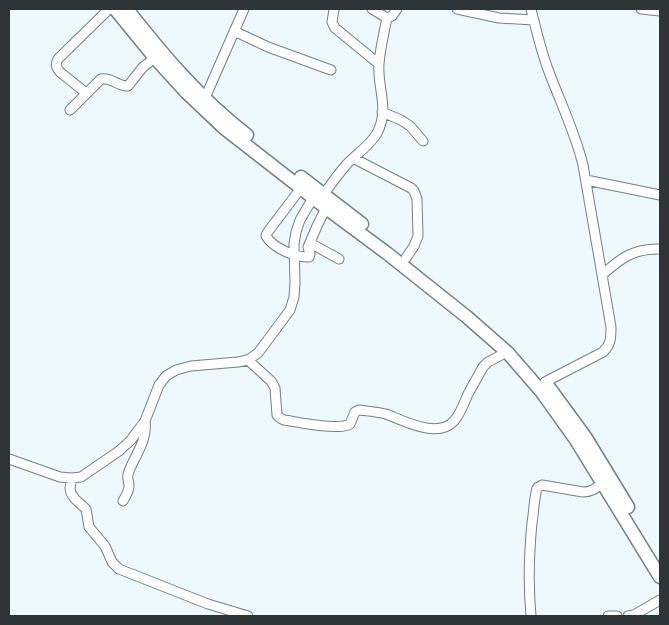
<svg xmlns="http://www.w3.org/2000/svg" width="669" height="625" viewBox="0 0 669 625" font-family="Rubik,sans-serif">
<rect width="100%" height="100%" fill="#eef8ff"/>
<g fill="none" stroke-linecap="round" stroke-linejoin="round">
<g stroke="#747f87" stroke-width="11">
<path id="minor" d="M 334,9 L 332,22 L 335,28 L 379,64
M 372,9 L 387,18 L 392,16 L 397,9
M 457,9 L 499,18 L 534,20
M 531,9 C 536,30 541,51 549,72 C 561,104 575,132 583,165 L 611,327 C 611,338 611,344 603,352 L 545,382
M 641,9 L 660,11
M 234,31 L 268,47 L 331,70
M 86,93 L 60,72 C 56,67 55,65 58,59 L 109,9
M 205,98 L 244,9
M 70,110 L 101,79 C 112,77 118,87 128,86 L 143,67 L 155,58
M 382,112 L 401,120 L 410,126 L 423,141
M 353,158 L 411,188 L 414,191 L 417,199 L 418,236 L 414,246 L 406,258
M 586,180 L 660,195
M 301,188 L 267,233 L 266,236 C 274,249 295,257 309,257 L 310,254 L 308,247 L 317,226 L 326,208
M 324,194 C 331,184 339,173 347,164 C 357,153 370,146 377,133 C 390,109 377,88 379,64 C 380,49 384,33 387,18
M 310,243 L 339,259
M 602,275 C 621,258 634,248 660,249
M 248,360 L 271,381 L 275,388 L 277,415 L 280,418 L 284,420 C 298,422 338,431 350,424 L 355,412 L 359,410 C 367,411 378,412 386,414 C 404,421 438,439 454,421 C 461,413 464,403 468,394 C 473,385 478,376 483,367 L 488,362 L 507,352
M 9,459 L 60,477 L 72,478 L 81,477 L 119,451 L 131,440 L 145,421 L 159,385 L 166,376 L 176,370 L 191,366 L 238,362 L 248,360 L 258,353 L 290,310 L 294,297 L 295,283 L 294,244 L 296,232 L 300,220 L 313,198
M 72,478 L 70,488 L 71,493 L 75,499 L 86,509 L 89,527 L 105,546 L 112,562 L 119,569 L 208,604 L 248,616
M 123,501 C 126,496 129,491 129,486 C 129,481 127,479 128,474 C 134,456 148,441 145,421
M 531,616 C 528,585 529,554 532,523 C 534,511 534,499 537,488 L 542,485 L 583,492 C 592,492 596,488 603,483
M 608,616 L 617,616
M 628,616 L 634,615 L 660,600"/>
</g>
<g stroke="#747f87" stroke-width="15">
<path id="highway" d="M 115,9 L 155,58 L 186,92 L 224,128 L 301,188 L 326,208 L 388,254 L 467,317 L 507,352 L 541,391 L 576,440 L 660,577
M 127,9 C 163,55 201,100 247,135
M 301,177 L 362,224
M 548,386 L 586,438 L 628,507"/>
</g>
<use href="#minor" stroke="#fff" stroke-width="9"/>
<use href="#highway" stroke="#fff" stroke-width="12"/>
</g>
<rect width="669" height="625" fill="none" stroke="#2f3437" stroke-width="20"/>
</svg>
